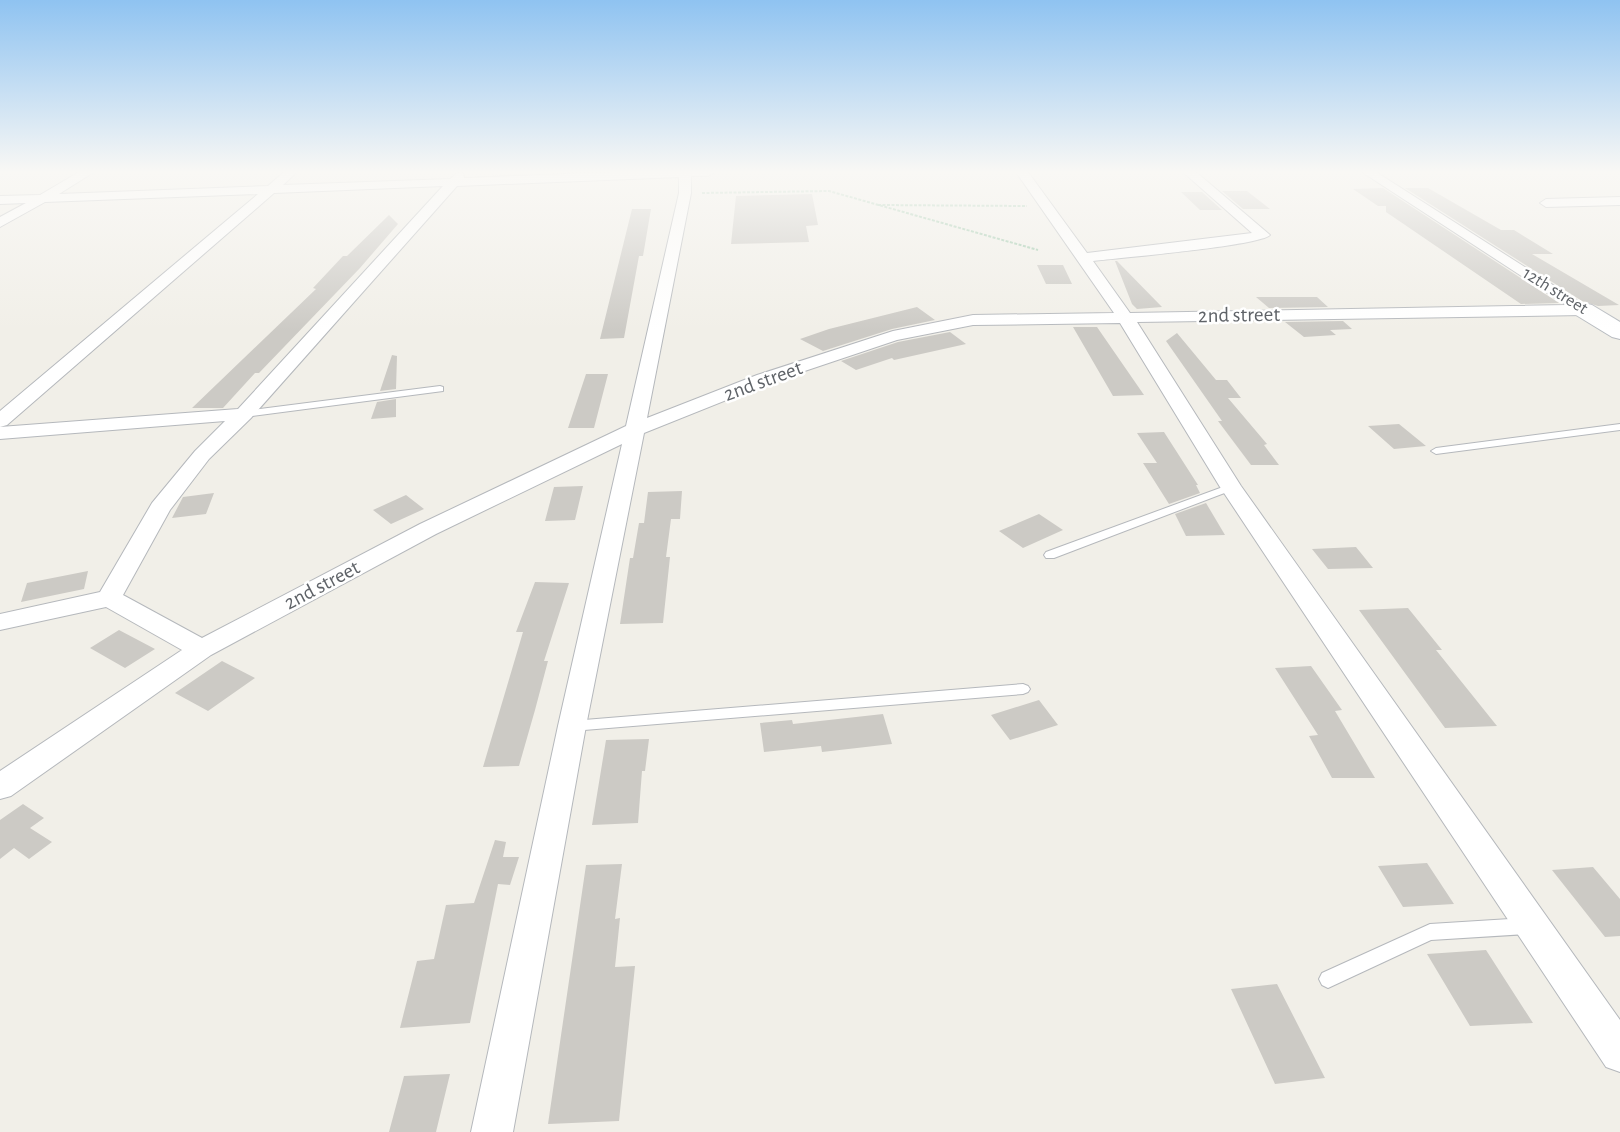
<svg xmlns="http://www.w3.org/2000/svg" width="1620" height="1132" viewBox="0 0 1620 1132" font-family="'Alegreya Sans',sans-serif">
<rect width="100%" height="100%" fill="#f1efe8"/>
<path fill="#cccac5" d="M 1383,188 L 1559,303 L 1521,304 L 1386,212 L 1386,206 L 1378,206 L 1353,189 Z
M 1405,188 L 1428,188 L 1501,230 L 1514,230 L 1553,254 L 1532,254 L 1619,305 L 1598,306 L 1582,301 Z
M 1222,191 L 1247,191 L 1270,209 L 1243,209 Z
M 1181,192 L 1202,192 L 1222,210 L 1200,210 Z
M 812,194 L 818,225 L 806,226 L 809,242 L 731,244 L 736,196 Z
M 632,209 L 651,209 L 643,256 L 639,256 L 624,338 L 600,339 Z
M 389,215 L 398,224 L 360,268 L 259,373 L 255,373 L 223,408 L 192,408 L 316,289 L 313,288 L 343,256 L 347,256 Z
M 1115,261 L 1117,261 L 1162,307 L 1137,309 L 1132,304 Z
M 1037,265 L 1063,265 L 1072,284 L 1046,284 Z
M 1256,297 L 1317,297 L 1328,307 L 1269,308 Z
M 917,307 L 935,320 L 892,329 L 823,351 L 800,339 L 829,329 Z
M 1343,321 L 1352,329 L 1330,330 L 1336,335 L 1304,337 L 1285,322 Z
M 1073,327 L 1097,327 L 1144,395 L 1113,396 Z
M 950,332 L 966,344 L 894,360 L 892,358 L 856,370 L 841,361 L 898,342 Z
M 1177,333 L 1216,380 L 1227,380 L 1241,398 L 1228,398 L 1267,444 L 1264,445 L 1279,465 L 1251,465 L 1218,421 L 1222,421 L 1166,341 Z
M 392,355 L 397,356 L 396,389 L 380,391 Z
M 586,374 L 608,374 L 594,428 L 568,428 Z
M 396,399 L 396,417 L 371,419 L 377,402 Z
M 1399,424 L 1426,446 L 1394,449 L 1368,426 Z
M 1164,432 L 1198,485 L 1196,485 L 1200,493 L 1169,504 L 1143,463 L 1157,463 L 1137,433 Z
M 583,486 L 575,520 L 545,521 L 554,487 Z
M 682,491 L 680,519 L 671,519 L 666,557 L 670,557 L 663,623 L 620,624 L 630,558 L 633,558 L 639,523 L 644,523 L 648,492 Z
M 214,493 L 206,514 L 172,518 L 183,497 Z
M 406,495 L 424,509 L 391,524 L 373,510 Z
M 1206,503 L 1225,535 L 1186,536 L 1175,514 Z
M 1039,514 L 1063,530 L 1023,548 L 999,531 Z
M 1356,547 L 1373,568 L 1328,569 L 1312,549 Z
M 88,571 L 84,589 L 21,602 L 27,583 Z
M 535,582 L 569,583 L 544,661 L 548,661 L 535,710 L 519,766 L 483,767 L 523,632 L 516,632 Z
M 1408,608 L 1442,650 L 1436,650 L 1497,726 L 1445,728 L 1359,610 Z
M 119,630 L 155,649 L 125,668 L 90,648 Z
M 222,661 L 255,678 L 208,711 L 175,693 Z
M 1311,666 L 1342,710 L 1335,711 L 1375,778 L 1332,778 L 1309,736 L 1318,735 L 1275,668 Z
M 1039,700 L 1058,725 L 1010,740 L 991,715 Z
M 883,714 L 892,744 L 822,752 L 821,746 L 764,752 L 760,723 L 792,720 L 793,724 Z
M 649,739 L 645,771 L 642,771 L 638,823 L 592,825 L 606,740 Z
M 23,804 L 44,818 L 30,828 L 52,842 L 29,859 L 14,848 L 0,859 L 0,820 Z
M 495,840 L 506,842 L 503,857 L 519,857 L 510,885 L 498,884 L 470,1023 L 400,1028 L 417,961 L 434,959 L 446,905 L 474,903 Z
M 1427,863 L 1454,904 L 1403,907 L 1378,866 Z
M 622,864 L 615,919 L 620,918 L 615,967 L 635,966 L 619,1121 L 548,1124 L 586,865 Z
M 1593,867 L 1620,899 L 1620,936 L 1605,937 L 1552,870 Z
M 1486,950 L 1533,1023 L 1470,1026 L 1427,954 Z
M 1277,984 L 1325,1078 L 1275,1084 L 1231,989 Z
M 450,1074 L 436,1132 L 389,1132 L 404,1076 Z"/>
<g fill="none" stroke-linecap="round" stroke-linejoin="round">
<g stroke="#b5b8bc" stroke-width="2">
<path id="lane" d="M 440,386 L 443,387 L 443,391 L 244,417 L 239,414 L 244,411 Z
M 1620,424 L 1620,430 L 1436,454 L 1431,451 L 1436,448 Z
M 1231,484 L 1236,487 L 1235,489 L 1054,558 L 1046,558 L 1044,555 L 1046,552 Z
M 1023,684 L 1028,686 L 1030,689 L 1028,692 L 1023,694 L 572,731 L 567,730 L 565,726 L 567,722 L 572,721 Z
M 1528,918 L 1534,920 L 1537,926 L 1534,932 L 1528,934 L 1431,940 L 1328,988 L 1322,985 L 1319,979 L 1322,973 L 1430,924 Z"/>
</g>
<g stroke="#b5b8bc" stroke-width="2">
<path id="street" d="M 79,172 L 94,172 L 59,194 L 268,186 L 284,172 L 297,172 L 283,185 L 450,179 L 459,172 L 463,173 L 464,178 L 615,172 L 714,172 L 708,176 L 691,176 L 691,193 L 647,418 L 757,375 L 893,331 L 973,315 L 1114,313 L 1016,172 L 1028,172 L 1087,253 L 1252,233 L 1183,172 L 1196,172 L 1270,235 C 1259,246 1118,258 1093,261 L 1130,313 L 1566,305 L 1362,172 L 1376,172 L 1592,310 L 1584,315 L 1137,322 L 1241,486 L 1620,1020 L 1620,1072 L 1606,1067 L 1220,487 L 1120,323 L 973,325 L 897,340 L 769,383 L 644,433 L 586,726 L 513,1132 L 471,1132 L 558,726 L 622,444 L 436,534 L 211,655 L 11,796 L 0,799 L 0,771 L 182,650 L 106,607 L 0,630 L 0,614 L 100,592 L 152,503 L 195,451 L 225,421 L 0,439 L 0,427 L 238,409 L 443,186 L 274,193 L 7,425 L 0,427 L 0,411 L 258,194 L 45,202 L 0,227 L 0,217 L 26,203 L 0,204 L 0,196 L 40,195 ZM 679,177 L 679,193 L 626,426 L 420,524 L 202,638 L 123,595 L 170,510 L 209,459 L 251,418 L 457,186 Z
M 1620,197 L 1620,205 L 1546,207 L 1540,203 L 1546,199 Z"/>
</g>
<g stroke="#b6babf" stroke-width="2">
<path id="secondary" d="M 1584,303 L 1592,305 L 1620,322 L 1620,339 L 1612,337 L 1576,315 L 1573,310 L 1576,305 Z"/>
</g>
<path stroke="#9cc7a9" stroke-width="2" stroke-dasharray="3 1.5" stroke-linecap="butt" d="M 702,193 L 829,191 L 1038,250
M 878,205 L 1027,206"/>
<use href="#lane" fill="#fff" fill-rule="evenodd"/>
<use href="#street" fill="#fff" fill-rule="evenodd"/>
<use href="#secondary" fill="#fff" fill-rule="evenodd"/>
</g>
<linearGradient id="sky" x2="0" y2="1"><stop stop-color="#8fc3f1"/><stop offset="0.52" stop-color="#f9f8f5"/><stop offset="1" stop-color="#f9f8f5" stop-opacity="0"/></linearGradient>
<rect width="1620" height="331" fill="url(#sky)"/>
<g text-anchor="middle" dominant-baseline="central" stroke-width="5" stroke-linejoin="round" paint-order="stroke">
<g font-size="18" fill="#5f6368" stroke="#fff">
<text transform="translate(1555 291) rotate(32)">12th street</text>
</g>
<g font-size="21" fill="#5f6368" stroke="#fff">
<text transform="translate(1239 315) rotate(-1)">2nd street</text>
<text transform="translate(763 381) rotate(-20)">2nd street</text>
<text transform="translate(322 585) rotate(-28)">2nd street</text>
</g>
</g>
</svg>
